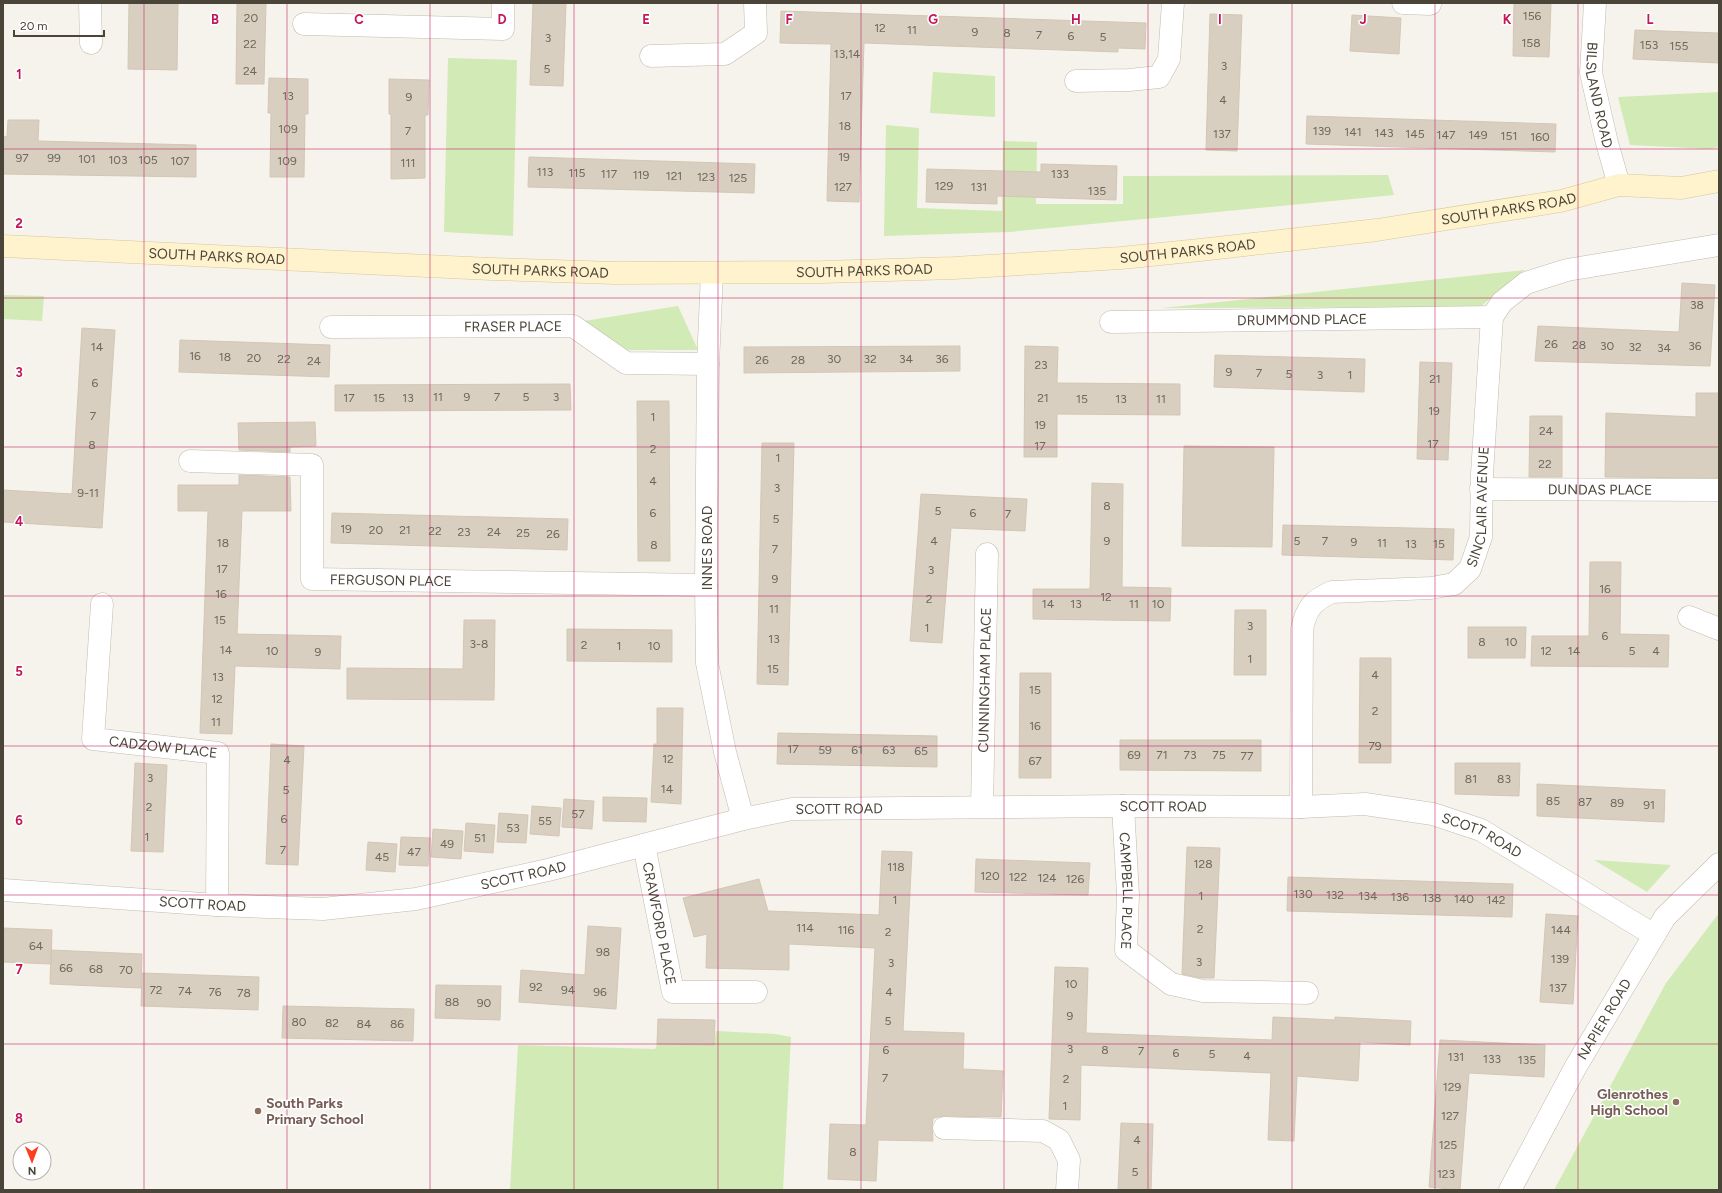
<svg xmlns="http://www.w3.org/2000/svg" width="1722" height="1193" viewBox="0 0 1722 1193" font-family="Figtree,sans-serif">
<rect width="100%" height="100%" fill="#f6f3ec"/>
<path fill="#d2eab5" d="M 448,58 L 517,60 L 513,236 L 444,232 Z
M 933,72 L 995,76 L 995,117 L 930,113 Z
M 1719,92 L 1719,147 L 1710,149 L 1630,145 L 1618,97 Z
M 886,125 L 919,128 L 917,208 L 1002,211 L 1003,141 L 1037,142 L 1036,204 L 1123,204 L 1123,176 L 1388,175 L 1394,195 L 1009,232 L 884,236 Z
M 1525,270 L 1480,307 L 1162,308 Z
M 3,295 L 44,296 L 42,321 L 3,319 Z
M 678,306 L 698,350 L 625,350 L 584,321 Z
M 1594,860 L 1671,865 L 1647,892 Z
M 1719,913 L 1719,1190 L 1554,1190 L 1666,983 Z
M 716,1031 L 775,1034 L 791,1037 L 783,1190 L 510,1190 L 518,1045 L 655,1049 L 657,1044 L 714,1045 Z"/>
<path fill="#d8cfc1" stroke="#d3c7b4" d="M 129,3 L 178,3 L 177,70 L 128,69 Z
M 237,3 L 266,3 L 264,84 L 236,84 Z
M 533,3 L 566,3 L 563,86 L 530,85 Z
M 1514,3 L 1551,3 L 1549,57 L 1513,56 Z
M 781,11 L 1146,23 L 1145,49 L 1118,48 L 1118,52 L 864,43 L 859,202 L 827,201 L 831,44 L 780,43 Z
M 1210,14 L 1242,15 L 1237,151 L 1206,150 Z
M 1352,15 L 1401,18 L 1399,54 L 1350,51 Z
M 1635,30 L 1719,33 L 1719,63 L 1633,59 Z
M 269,78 L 308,79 L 308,114 L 305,114 L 304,177 L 270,177 L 271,113 L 268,113 Z
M 389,79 L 429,80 L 428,115 L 425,115 L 425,178 L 391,179 L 391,114 L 389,114 Z
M 1307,116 L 1556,124 L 1555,152 L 1306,144 Z
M 8,120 L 39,120 L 38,141 L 196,145 L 196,177 L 3,174 L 3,136 L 7,137 Z
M 529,157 L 755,164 L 754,193 L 528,187 Z
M 1041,164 L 1117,166 L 1116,200 L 997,196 L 997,204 L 926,202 L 927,169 L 1041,172 Z
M 1682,283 L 1715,285 L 1710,366 L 1535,361 L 1538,326 L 1679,332 Z
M 82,328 L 115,330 L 102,528 L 3,522 L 3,490 L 72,494 Z
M 180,340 L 330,345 L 329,377 L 179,372 Z
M 960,346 L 960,371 L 744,373 L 744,347 Z
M 1025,346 L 1058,347 L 1057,383 L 1180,384 L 1180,415 L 1057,414 L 1057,457 L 1024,457 Z
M 1215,355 L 1365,359 L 1364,392 L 1214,387 Z
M 1420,362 L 1452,363 L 1448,460 L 1417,459 Z
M 570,384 L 571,410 L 335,411 L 335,385 Z
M 1696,393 L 1719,393 L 1719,478 L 1605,477 L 1606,413 L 1696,417 Z
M 637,401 L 669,401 L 670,561 L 638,561 Z
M 1530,416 L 1562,416 L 1562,477 L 1529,477 Z
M 315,422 L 316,446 L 290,447 L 290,452 L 239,450 L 238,423 Z
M 762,443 L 794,443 L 788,685 L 757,684 Z
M 1184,446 L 1274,447 L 1272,547 L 1182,546 Z
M 239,475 L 290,477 L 291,511 L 242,511 L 237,634 L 341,636 L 340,669 L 235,666 L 232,734 L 200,733 L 208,511 L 178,511 L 178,485 L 239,485 Z
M 1092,483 L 1123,484 L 1122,587 L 1171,588 L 1170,621 L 1033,619 L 1033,589 L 1090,589 Z
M 921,494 L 1027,499 L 1025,531 L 951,528 L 942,643 L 910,641 Z
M 332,513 L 568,519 L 567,550 L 331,543 Z
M 1283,525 L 1454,529 L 1453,560 L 1282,555 Z
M 1590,562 L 1621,562 L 1620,634 L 1669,635 L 1668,667 L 1531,666 L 1532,636 L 1589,636 Z
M 1235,610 L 1266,610 L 1266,675 L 1234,675 Z
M 464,620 L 495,620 L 494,700 L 347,699 L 347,668 L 463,669 Z
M 1468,627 L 1526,627 L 1525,658 L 1468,658 Z
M 567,629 L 672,630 L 672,662 L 567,661 Z
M 1360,658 L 1391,658 L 1391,763 L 1359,763 Z
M 1020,673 L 1051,673 L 1051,778 L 1019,778 Z
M 657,708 L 683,708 L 681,804 L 651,802 L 654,744 L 657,744 Z
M 778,733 L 937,736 L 937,767 L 777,764 Z
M 1120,740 L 1261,740 L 1261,771 L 1120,770 Z
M 271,744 L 304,746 L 298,865 L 266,864 Z
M 135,763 L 167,765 L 163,852 L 131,851 Z
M 1455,763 L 1520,763 L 1519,796 L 1455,794 Z
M 1537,784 L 1665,790 L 1664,822 L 1537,816 Z
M 603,797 L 647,798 L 646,822 L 603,821 Z
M 564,799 L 594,801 L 592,829 L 562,827 Z
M 532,806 L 561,808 L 559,836 L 530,834 Z
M 499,813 L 528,815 L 526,843 L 497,842 Z
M 466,823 L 495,825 L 493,853 L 464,851 Z
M 433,829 L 463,831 L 461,859 L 431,857 Z
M 401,837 L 430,838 L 428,866 L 399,865 Z
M 368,842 L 397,844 L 395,872 L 366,870 Z
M 1187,847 L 1220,848 L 1214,978 L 1200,978 L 1182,974 Z
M 882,851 L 912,852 L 903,1031 L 964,1033 L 963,1069 L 1003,1071 L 1001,1117 L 944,1116 L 933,1118 L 932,1127 L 933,1141 L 878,1140 L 876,1181 L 828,1179 L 830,1124 L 866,1125 L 875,948 L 789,944 L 789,970 L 706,968 L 707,934 L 694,937 L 683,898 L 759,879 L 768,911 L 879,915 Z
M 976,859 L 1090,863 L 1088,895 L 975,892 Z
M 1288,877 L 1513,884 L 1512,917 L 1287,911 Z
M 1546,914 L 1578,916 L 1573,1004 L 1540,1002 Z
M 588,926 L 621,928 L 616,1009 L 519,1002 L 521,970 L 585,975 Z
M 3,928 L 52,930 L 51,964 L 3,962 Z
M 51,950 L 142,954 L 141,988 L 50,984 Z
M 1055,967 L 1088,968 L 1086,1033 L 1272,1040 L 1273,1017 L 1335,1020 L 1335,1017 L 1411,1021 L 1410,1045 L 1360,1042 L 1358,1081 L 1297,1076 L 1294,1141 L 1268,1140 L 1271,1073 L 1081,1065 L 1080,1120 L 1049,1119 Z
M 142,973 L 259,977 L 258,1010 L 141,1006 Z
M 436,985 L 501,986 L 500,1020 L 435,1018 Z
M 283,1006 L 414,1009 L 413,1041 L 282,1038 Z
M 658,1019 L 715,1020 L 714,1045 L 657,1044 Z
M 1440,1040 L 1545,1045 L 1544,1077 L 1469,1073 L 1460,1190 L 1429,1187 Z
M 1121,1123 L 1153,1124 L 1151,1190 L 1118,1190 Z"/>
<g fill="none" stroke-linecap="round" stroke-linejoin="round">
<g stroke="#c2bbae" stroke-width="23">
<g id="street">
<path d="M 90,3 L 91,43"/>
<path d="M 1403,3 L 1430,4"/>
<path id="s1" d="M 1595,3 L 1591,73 L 1607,143 L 1619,185"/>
<path d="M 304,24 L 503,29 L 503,3"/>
<path d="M 651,56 L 725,54 L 756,33 L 755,3"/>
<path d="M 1076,81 L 1129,80 L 1159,77 L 1169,59 L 1173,3"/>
<path d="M 712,273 L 708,364 L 706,585 L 707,663 L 725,752 L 743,819"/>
<path id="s2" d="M 1111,322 L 1492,317"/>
<path id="s3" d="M 331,327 L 573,326 L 626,363 L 708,364"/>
<path id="s4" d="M 190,461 L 312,465 L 312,579 L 706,585"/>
<path id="s5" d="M 1481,489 L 1719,490"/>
<path id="s6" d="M 102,604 L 93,739 L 218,753 L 217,905"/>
<path d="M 1689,617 L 1719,629"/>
<path id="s7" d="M 1123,806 L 1128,895 L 1126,950 L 1171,984 L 1203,991 L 1307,993"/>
<path id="s8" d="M 982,807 L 987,554"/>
<path id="s9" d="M 1301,807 L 1302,629 C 1306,609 1313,600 1332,592 L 1431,588 L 1454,584 L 1470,569 L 1481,537 L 1482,474 L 1492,317 L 1502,302 L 1526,283 L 1567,270 L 1719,245"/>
<path id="s10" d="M 644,845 L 673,992 L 756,992"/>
<path id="s11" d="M 3,890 L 217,905 L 323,909 L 416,899 L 548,870 L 743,819 L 792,809 L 1123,806 L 1301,807 L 1365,804 L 1433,814 L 1481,830 L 1654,935"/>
<path d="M 944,1128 L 1043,1131 L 1059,1140 L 1069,1160 L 1067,1190"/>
<path id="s12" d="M 1510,1190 L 1575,1068 L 1665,917 L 1719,864"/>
</g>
</g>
<g stroke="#d6c79b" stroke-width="23">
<g id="secondary">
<path id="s13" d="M 3,246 L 491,269 L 615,273 L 823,272 L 954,268 L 1121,258 L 1200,250 L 1377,230 L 1561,201 L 1619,185 L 1681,188 L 1719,181"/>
</g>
</g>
<use href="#street" stroke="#fff" stroke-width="22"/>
<use href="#secondary" stroke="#fff3cd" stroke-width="22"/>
</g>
<path fill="none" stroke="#c2185b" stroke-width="1" stroke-opacity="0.55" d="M 144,3 L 144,1190M 287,3 L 287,1190M 430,3 L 430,1190M 574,3 L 574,1190M 718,3 L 718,1190M 861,3 L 861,1190M 1004,3 L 1004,1190M 1148,3 L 1148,1190M 1292,3 L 1292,1190M 1435,3 L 1435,1190M 1578,3 L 1578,1190M 3,149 L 1719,149M 3,298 L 1719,298M 3,447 L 1719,447M 3,596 L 1719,596M 3,746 L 1719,746M 3,895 L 1719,895M 3,1044 L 1719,1044"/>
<g fill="#8d6e63" stroke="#fff" stroke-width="1.5">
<circle cx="1676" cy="1102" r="4"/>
<circle cx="258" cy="1111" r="4"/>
</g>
<g text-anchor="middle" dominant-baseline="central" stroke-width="3" stroke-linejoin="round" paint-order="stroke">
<g font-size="12" fill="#6e675b">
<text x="1532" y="16">156</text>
<text x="251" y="18">20</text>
<text x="880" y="28">12</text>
<text x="912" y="30">11</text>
<text x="975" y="32">9</text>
<text x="1007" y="33">8</text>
<text x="1039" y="35">7</text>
<text x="1071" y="36">6</text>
<text x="1103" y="37">5</text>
<text x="548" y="38">3</text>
<text x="1531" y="43">158</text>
<text x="250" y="44">22</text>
<text x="1649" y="45">153</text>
<text x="1679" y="46">155</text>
<text x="847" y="54">13,14</text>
<text x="1224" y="66">3</text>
<text x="547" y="69">5</text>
<text x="250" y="71">24</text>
<text x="288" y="96">13</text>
<text x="846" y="96">17</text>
<text x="409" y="97">9</text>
<text x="1223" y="100">4</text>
<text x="845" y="126">18</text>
<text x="288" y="129">109</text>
<text x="408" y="131">7</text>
<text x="1322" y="131">139</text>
<text x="1353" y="132">141</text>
<text x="1384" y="133">143</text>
<text x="1222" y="134">137</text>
<text x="1415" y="134">145</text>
<text x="1446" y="135">147</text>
<text x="1478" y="135">149</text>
<text x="1509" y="136">151</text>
<text x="1540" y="137">160</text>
<text x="844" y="157">19</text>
<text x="22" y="158">97</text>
<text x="54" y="158">99</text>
<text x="87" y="159">101</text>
<text x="118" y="160">103</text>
<text x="148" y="160">105</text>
<text x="180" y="161">107</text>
<text x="287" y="161">109</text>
<text x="408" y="163">111</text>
<text x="545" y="172">113</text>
<text x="577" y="173">115</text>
<text x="609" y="174">117</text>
<text x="1060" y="174">133</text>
<text x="641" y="175">119</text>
<text x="674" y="176">121</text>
<text x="706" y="177">123</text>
<text x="738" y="178">125</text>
<text x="944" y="186">129</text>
<text x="843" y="187">127</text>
<text x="979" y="187">131</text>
<text x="1097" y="191">135</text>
<text x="1697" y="305">38</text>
<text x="1551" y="344">26</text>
<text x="1579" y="345">28</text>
<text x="1607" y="346">30</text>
<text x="1695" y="346">36</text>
<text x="97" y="347">14</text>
<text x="1635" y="347">32</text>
<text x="1664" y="348">34</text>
<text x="195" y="356">16</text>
<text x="225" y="357">18</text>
<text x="254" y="358">20</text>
<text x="284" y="359">22</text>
<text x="834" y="359">30</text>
<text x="870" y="359">32</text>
<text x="906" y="359">34</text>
<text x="942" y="359">36</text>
<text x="762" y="360">26</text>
<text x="798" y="360">28</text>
<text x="314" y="361">24</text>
<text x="1041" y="365">23</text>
<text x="1229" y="372">9</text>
<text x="1259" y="373">7</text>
<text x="1289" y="374">5</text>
<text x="1320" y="375">3</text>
<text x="1350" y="375">1</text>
<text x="1435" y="379">21</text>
<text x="95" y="383">6</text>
<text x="438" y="397">11</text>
<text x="467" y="397">9</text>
<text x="497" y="397">7</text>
<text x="526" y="397">5</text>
<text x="556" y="397">3</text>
<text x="349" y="398">17</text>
<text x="379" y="398">15</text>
<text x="408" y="398">13</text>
<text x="1043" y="398">21</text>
<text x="1082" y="399">15</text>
<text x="1121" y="399">13</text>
<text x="1161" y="399">11</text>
<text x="1434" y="411">19</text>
<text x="93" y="416">7</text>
<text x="653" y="417">1</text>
<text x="1040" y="425">19</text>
<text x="1546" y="431">24</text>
<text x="1433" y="444">17</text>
<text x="92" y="445">8</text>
<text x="1040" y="446">17</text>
<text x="653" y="449">2</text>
<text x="778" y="458">1</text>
<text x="1545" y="464">22</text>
<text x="653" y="481">4</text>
<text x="777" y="488">3</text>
<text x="88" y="493">9-11</text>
<text x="1107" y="506">8</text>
<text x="938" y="511">5</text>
<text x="653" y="513">6</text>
<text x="973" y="513">6</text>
<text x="1008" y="514">7</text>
<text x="776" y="519">5</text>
<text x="346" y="529">19</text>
<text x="376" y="530">20</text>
<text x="405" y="530">21</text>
<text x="435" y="531">22</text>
<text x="464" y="532">23</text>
<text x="494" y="532">24</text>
<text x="523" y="533">25</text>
<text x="553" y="534">26</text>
<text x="934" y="541">4</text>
<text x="1107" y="541">9</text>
<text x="1297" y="541">5</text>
<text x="1325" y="541">7</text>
<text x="1354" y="542">9</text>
<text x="223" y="543">18</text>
<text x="1382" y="543">11</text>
<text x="1411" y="544">13</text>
<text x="1439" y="544">15</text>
<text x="654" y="545">8</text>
<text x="775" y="549">7</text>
<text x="222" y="569">17</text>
<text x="931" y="570">3</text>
<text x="775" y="579">9</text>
<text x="1605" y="589">16</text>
<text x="221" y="594">16</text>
<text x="1106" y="597">12</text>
<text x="929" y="599">2</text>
<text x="1048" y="604">14</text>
<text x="1076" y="604">13</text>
<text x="1134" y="604">11</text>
<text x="1158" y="604">10</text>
<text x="774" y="609">11</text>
<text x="220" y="620">15</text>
<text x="1250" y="626">3</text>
<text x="927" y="628">1</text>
<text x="1605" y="636">6</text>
<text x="774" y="639">13</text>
<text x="1482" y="642">8</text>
<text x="1511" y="642">10</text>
<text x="479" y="644">3-8</text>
<text x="584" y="645">2</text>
<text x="619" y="646">1</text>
<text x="654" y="646">10</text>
<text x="226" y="650">14</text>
<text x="272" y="651">10</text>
<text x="1546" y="651">12</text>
<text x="1574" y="651">14</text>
<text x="1632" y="651">5</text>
<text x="1656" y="651">4</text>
<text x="318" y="652">9</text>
<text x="1250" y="659">1</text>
<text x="773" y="669">15</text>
<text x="1375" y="675">4</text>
<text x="218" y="677">13</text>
<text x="1035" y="690">15</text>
<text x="217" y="699">12</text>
<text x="1375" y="711">2</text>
<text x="216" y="722">11</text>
<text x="1035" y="726">16</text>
<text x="1375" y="746">79</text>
<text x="793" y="749">17</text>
<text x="825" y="750">59</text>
<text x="857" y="750">61</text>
<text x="889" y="750">63</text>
<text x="921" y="751">65</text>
<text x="1134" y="755">69</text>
<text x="1162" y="755">71</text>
<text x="1190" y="755">73</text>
<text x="1219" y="755">75</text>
<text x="1247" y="756">77</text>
<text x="668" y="759">12</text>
<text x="287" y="760">4</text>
<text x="1035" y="761">67</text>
<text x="150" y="778">3</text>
<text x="1471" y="779">81</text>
<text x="1504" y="779">83</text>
<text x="667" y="789">14</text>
<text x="286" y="790">5</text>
<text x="1553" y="801">85</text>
<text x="1585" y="802">87</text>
<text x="1617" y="803">89</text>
<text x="1649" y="805">91</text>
<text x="149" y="807">2</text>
<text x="578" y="814">57</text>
<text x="284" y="819">6</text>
<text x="545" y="821">55</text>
<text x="513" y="828">53</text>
<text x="147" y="837">1</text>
<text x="480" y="838">51</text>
<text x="447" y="844">49</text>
<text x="283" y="850">7</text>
<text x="414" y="852">47</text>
<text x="382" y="857">45</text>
<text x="1203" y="864">128</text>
<text x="896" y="867">118</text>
<text x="990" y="876">120</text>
<text x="1018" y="877">122</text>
<text x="1047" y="878">124</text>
<text x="1075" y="879">126</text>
<text x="1303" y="894">130</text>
<text x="1335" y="895">132</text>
<text x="1201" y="896">1</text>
<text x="1368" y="896">134</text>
<text x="1400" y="897">136</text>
<text x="1432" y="898">138</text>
<text x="1464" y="899">140</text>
<text x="895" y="900">1</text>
<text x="1496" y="900">142</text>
<text x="805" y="928">114</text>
<text x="1200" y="929">2</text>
<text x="846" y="930">116</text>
<text x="1561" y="930">144</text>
<text x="888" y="932">2</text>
<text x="36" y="946">64</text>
<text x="603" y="952">98</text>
<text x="1560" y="959">139</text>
<text x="1199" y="962">3</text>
<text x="891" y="963">3</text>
<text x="66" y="968">66</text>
<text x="96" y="969">68</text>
<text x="126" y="970">70</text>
<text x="1071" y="984">10</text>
<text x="536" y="987">92</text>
<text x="1558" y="988">137</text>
<text x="156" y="990">72</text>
<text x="568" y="990">94</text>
<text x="185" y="991">74</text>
<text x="215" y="992">76</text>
<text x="600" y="992">96</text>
<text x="889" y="992">4</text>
<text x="244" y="993">78</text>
<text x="452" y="1002">88</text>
<text x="484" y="1003">90</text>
<text x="1070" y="1016">9</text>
<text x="888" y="1021">5</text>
<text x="299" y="1022">80</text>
<text x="332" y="1023">82</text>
<text x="364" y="1024">84</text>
<text x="397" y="1024">86</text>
<text x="1070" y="1049">3</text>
<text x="886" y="1050">6</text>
<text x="1105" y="1050">8</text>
<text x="1141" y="1051">7</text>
<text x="1176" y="1053">6</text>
<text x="1212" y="1054">5</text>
<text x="1247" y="1056">4</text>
<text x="1456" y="1057">131</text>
<text x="1492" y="1059">133</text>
<text x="1527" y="1060">135</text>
<text x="885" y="1078">7</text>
<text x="1066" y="1079">2</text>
<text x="1452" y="1087">129</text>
<text x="1065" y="1106">1</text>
<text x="1450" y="1116">127</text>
<text x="1137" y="1140">4</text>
<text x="1448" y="1145">125</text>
<text x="853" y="1152">8</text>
<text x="1135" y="1172">5</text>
<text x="1446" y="1174">123</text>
</g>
<g font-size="14" fill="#4b4439" stroke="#fff">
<text stroke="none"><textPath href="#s1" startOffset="93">BILSLAND ROAD</textPath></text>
<text stroke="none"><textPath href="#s13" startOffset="1510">SOUTH PARKS ROAD</textPath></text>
<text stroke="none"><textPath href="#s13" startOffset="1186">SOUTH PARKS ROAD</textPath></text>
<text stroke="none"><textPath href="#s13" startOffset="214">SOUTH PARKS ROAD</textPath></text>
<text stroke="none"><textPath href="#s13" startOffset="538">SOUTH PARKS ROAD</textPath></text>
<text stroke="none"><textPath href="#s13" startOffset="862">SOUTH PARKS ROAD</textPath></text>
<text stroke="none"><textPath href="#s2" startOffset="191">DRUMMOND PLACE</textPath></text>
<text stroke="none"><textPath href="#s3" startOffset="182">FRASER PLACE</textPath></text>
<text stroke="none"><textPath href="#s5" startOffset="119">DUNDAS PLACE</textPath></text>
<text stroke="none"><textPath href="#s9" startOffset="436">SINCLAIR AVENUE</textPath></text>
<text transform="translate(707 548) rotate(-90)">INNES ROAD</text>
<text stroke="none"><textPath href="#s4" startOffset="315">FERGUSON PLACE</textPath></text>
<text stroke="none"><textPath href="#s8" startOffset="127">CUNNINGHAM PLACE</textPath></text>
<text stroke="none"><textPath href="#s6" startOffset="206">CADZOW PLACE</textPath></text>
<text stroke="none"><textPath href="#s11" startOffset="1172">SCOTT ROAD</textPath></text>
<text stroke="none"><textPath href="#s11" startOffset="848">SCOTT ROAD</textPath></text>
<text stroke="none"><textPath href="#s11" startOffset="1496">SCOTT ROAD</textPath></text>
<text stroke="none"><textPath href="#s11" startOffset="524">SCOTT ROAD</textPath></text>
<text stroke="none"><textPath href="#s7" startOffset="85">CAMPBELL PLACE</textPath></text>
<text stroke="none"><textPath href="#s11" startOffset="200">SCOTT ROAD</textPath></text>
<text stroke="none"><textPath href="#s10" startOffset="80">CRAWFORD PLACE</textPath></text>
<text stroke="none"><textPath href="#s12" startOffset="195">NAPIER ROAD</textPath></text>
</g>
<g font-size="14" font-weight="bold" fill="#785e54" stroke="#fff" text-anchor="end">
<text x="1668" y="1094">Glenrothes<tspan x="1668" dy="16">High School</tspan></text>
<text x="266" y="1103" text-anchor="start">South Parks<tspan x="266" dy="16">Primary School</tspan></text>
</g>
</g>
<g font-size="13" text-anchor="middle" font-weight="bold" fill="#c2185b" stroke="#fff" stroke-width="3" stroke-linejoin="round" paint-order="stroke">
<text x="215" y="24">B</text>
<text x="359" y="24">C</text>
<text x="502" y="24">D</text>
<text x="646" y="24">E</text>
<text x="789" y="24">F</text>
<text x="933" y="24">G</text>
<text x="1076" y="24">H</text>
<text x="1220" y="24">I</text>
<text x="1363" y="24">J</text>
<text x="1507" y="24">K</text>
<text x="1650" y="24">L</text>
<text x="19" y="79">1</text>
<text x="19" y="228">2</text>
<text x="19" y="377">3</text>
<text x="19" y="526">4</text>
<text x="19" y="676">5</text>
<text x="19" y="825">6</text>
<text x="19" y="974">7</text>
<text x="19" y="1123">8</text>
</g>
<rect width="1722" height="1193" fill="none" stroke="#4b4439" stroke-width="8"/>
<g transform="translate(32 1161) rotate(179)"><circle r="19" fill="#ffffff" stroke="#b7b4b0"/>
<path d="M0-3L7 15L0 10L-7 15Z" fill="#fc3f1d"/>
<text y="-6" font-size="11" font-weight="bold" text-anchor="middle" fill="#4b4439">N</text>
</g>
<path d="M14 30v6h90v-6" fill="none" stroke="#4b4439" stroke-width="2"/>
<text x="20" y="30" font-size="12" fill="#4b4439" stroke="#ffffff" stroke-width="3" paint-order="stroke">20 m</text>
</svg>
